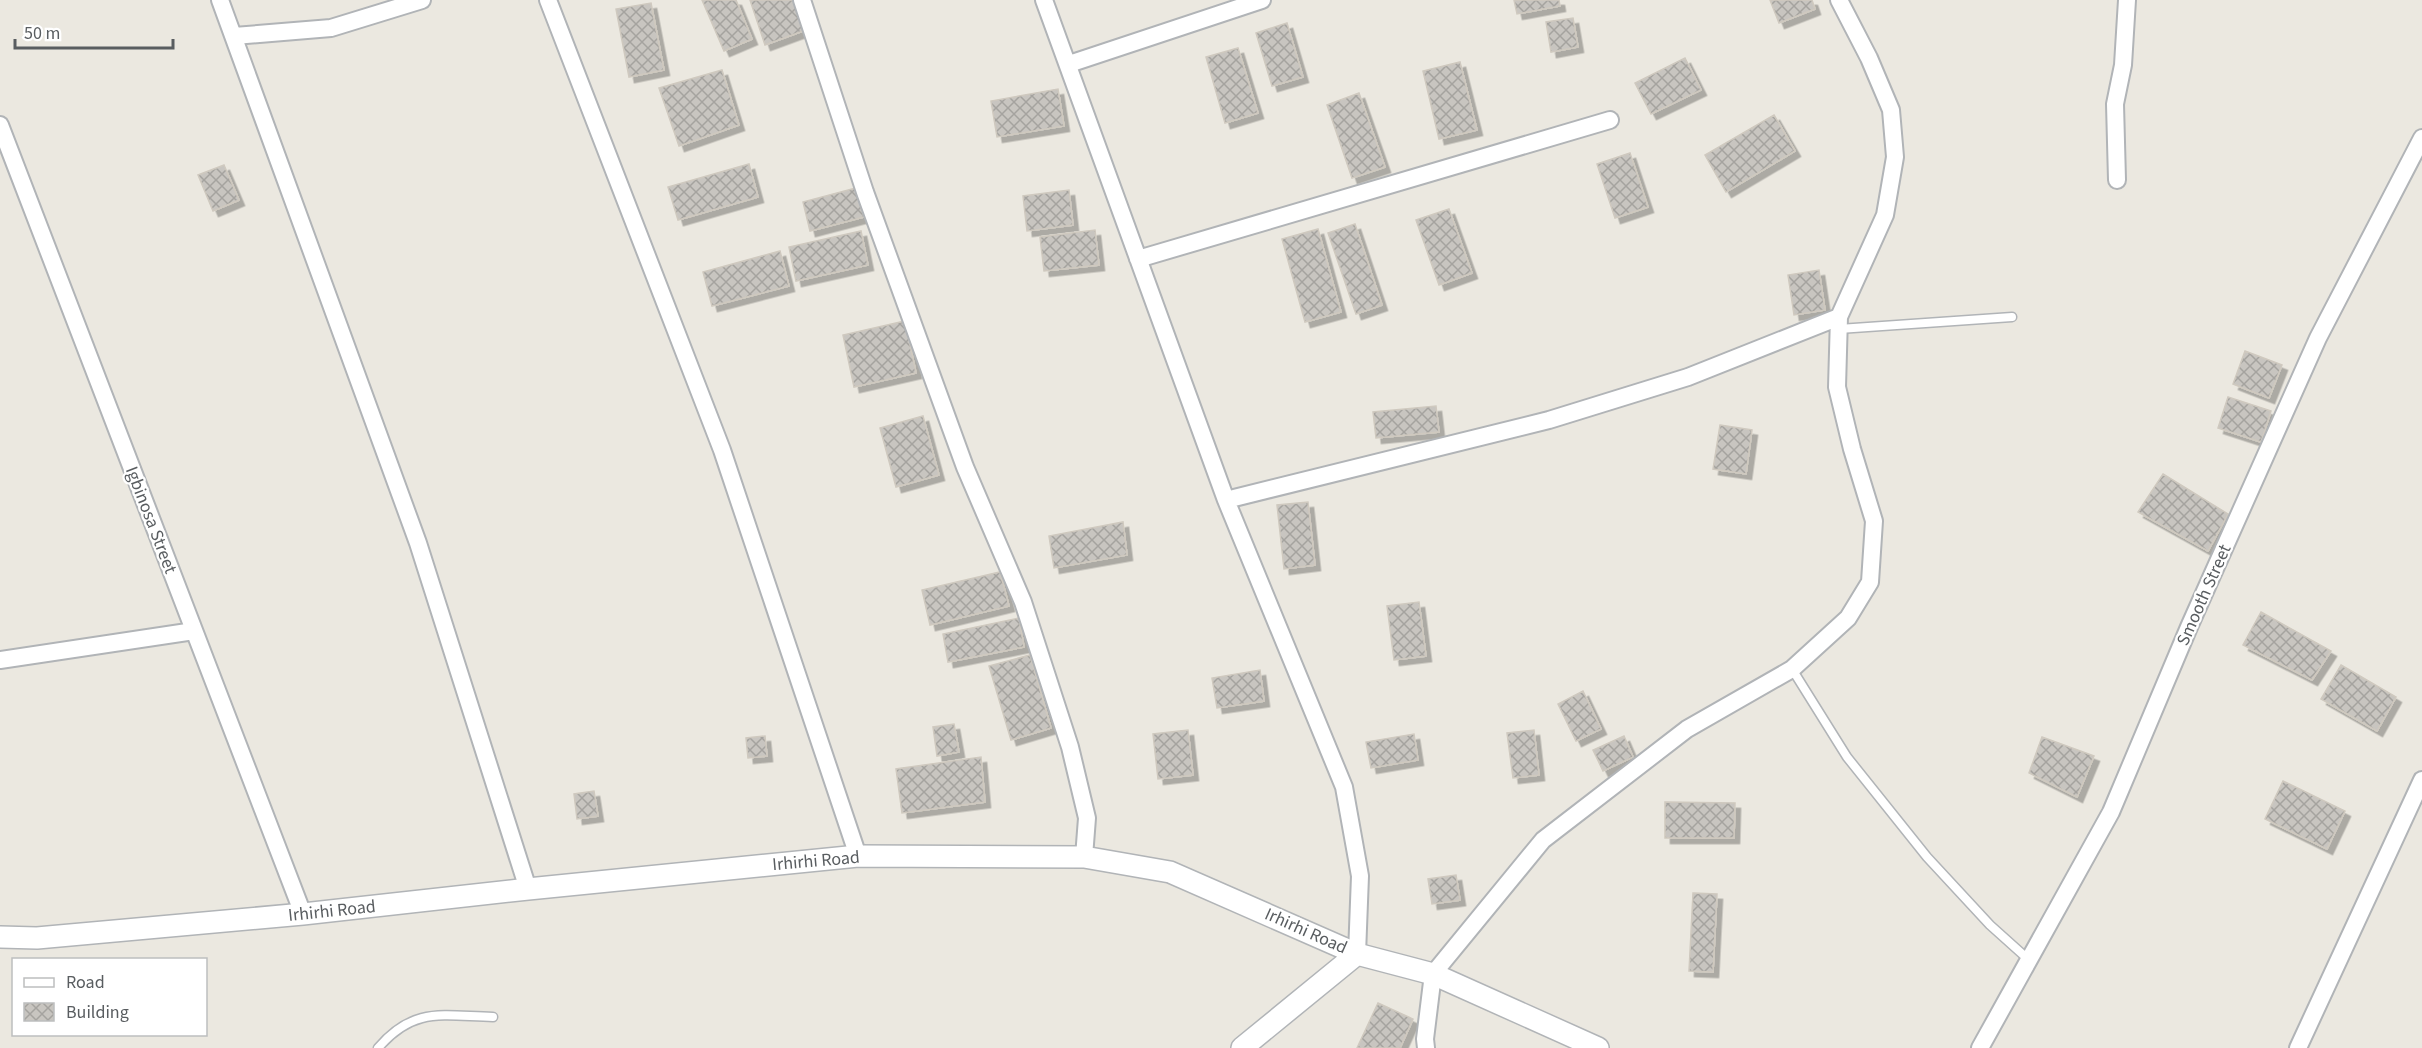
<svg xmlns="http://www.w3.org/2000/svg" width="2422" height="1048" viewBox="0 0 2422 1048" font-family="'Source Sans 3',sans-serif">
<defs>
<pattern id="building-cross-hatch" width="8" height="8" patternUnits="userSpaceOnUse" patternTransform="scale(1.5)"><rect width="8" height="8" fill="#c8c5c0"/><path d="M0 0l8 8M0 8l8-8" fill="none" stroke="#a5a39f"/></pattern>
<filter id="shadow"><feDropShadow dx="5.5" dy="5.5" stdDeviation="0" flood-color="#0004"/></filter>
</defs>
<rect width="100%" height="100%" fill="#ebe8e0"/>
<path fill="url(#building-cross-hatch)" stroke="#cfc9bf" stroke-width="1.5" filter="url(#shadow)" d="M 702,0 L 736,0 L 752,39 L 724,51 Z
M 750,0 L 793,0 L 803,31 L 765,45 Z
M 1514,0 L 1559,0 L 1560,6 L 1517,14 Z
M 1770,0 L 1812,0 L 1815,9 L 1779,23 Z
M 651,3 L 664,70 L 629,77 L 616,9 Z
M 1573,18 L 1578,47 L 1551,52 L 1546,22 Z
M 1287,23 L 1303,77 L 1272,86 L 1256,33 Z
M 1238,48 L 1258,113 L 1225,123 L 1206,57 Z
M 1685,58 L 1701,90 L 1651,114 L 1635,83 Z
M 1460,62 L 1477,130 L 1439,139 L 1423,71 Z
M 722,70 L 739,125 L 679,146 L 659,88 Z
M 1058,89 L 1064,126 L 997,137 L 991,101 Z
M 1359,93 L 1385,167 L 1352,178 L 1327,105 Z
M 1774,115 L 1795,151 L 1726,192 L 1705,155 Z
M 1630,153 L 1648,207 L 1615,218 L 1597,164 Z
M 749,164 L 758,197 L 678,220 L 668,187 Z
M 224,165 L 239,200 L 213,211 L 198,175 Z
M 856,188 L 864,217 L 810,231 L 803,202 Z
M 1069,190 L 1073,225 L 1027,231 L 1023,196 Z
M 1449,209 L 1472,273 L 1439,285 L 1416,220 Z
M 1355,224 L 1382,305 L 1356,314 L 1328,233 Z
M 1318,229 L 1341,312 L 1305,322 L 1282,239 Z
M 1095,230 L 1099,265 L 1044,271 L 1040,237 Z
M 861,231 L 868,265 L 796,281 L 789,247 Z
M 780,251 L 789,286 L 712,306 L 703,272 Z
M 1819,270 L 1825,310 L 1794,315 L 1788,275 Z
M 905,321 L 916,373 L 854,387 L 843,335 Z
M 2245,351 L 2282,365 L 2269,398 L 2233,384 Z
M 2228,397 L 2271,411 L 2261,442 L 2218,428 Z
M 1436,406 L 1439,432 L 1376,438 L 1373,412 Z
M 923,416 L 939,475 L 896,487 L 880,428 Z
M 1720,425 L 1752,430 L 1746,474 L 1713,469 Z
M 2163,474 L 2228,514 L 2208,551 L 2138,512 Z
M 1308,502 L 1315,565 L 1284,569 L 1277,505 Z
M 1123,522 L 1127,555 L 1054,568 L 1049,536 Z
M 1000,572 L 1009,606 L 930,625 L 922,590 Z
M 1419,602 L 1426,656 L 1394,660 L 1387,606 Z
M 2261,612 L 2331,651 L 2312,680 L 2243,645 Z
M 1019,618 L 1024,647 L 948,662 L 943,634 Z
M 1030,655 L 1051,728 L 1011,740 L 989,666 Z
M 2341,665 L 2396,697 L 2377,731 L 2321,699 Z
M 1260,670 L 1264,701 L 1217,708 L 1212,678 Z
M 1583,691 L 1601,729 L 1576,741 L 1558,704 Z
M 954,724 L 959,752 L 937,756 L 933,727 Z
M 1188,730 L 1193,775 L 1158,779 L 1153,734 Z
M 1534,730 L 1539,775 L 1513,778 L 1507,733 Z
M 1414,734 L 1418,760 L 1371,768 L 1366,742 Z
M 765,736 L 767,756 L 748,758 L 746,738 Z
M 1624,736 L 1633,757 L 1603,771 L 1593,750 Z
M 2042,737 L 2094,756 L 2077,797 L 2029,773 Z
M 981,757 L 985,802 L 902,813 L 896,769 Z
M 2283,781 L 2345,811 L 2327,849 L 2265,819 Z
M 594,791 L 598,816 L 577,819 L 574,794 Z
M 1665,802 L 1735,803 L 1734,838 L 1665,838 Z
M 1456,875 L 1460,900 L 1432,904 L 1428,879 Z
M 1693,893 L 1717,894 L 1713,972 L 1689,971 Z
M 1378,1003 L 1413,1019 L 1400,1048 L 1357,1048 Z"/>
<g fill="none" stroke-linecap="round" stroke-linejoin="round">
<g stroke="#b1b4b7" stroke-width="11">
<path id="service" d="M 1839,329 L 2012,317
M 1792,669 L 1847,757 L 1927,857 L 1990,925 L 2029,960
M 378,1048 C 414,1006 443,1016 493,1017"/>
</g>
<g stroke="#b1b4b7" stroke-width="20">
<path id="minor" d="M 220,0 L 418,543 L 528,889
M 548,0 L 722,450 L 858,856
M 802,0 L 865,192 L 965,467 L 1023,602 L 1070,747 L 1087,818 L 1084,857
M 1044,0 L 1226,500 L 1344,787 L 1360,876 L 1357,954
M 234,36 L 331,28 L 422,0
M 1069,64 L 1262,0
M 0,125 L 303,914
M 2117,180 L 2115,104 L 2123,65 L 2127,0
M 1138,259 L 1610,120
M 1226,500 L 1549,420 L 1688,377 L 1839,317
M 0,660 L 194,631
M 1426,1048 L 1425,1039 L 1433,974 L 1543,840 L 1687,729 L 1792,669 L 1848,618 L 1870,582 L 1874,521 L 1852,449 L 1837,387 L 1839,317 L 1885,215 L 1895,157 L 1891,110 L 1869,58 L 1839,0
M 1980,1048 L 2111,812 L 2189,627 L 2318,338 L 2422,138
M 2298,1048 L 2422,780"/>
</g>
<g stroke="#b1b4b7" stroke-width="24">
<path id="tertiary" d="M 0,937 L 37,938 L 303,914 L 528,889 L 858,856 L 1084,857 L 1170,872 L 1357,954 L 1433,974 L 1598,1048
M 1242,1048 L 1357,954"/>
</g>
<use href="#service" stroke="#fff" stroke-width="8"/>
<use href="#minor" stroke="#fff" stroke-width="16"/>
<use href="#tertiary" stroke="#fff" stroke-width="21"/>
</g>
<g text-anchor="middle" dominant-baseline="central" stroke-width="4.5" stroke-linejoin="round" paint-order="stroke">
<g font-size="18" fill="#595d60" stroke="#fff">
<text transform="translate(151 520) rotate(69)">Igbinosa Street</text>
<text transform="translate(2204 595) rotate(-66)">Smooth Street</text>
<text transform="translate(816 861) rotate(-5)">Irhirhi Road</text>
<text transform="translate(332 911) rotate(-6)">Irhirhi Road</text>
<text transform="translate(1306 931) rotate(24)">Irhirhi Road</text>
</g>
</g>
<rect x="12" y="958" width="195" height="78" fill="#ffffff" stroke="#bdbebf" stroke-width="1.5"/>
<rect x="24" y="978" width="30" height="9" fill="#ffffff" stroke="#bdbebf" stroke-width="1.5"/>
<text x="66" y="988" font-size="18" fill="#595d60">Road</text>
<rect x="24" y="1003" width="30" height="18" fill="url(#building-cross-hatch)" stroke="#bdbebf" stroke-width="1.5"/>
<text x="66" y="1018" font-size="18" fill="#595d60">Building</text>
<path d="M15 39v9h158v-9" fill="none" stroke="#595d60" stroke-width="3"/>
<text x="24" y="39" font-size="18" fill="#595d60" stroke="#ffffff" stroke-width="4.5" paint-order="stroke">50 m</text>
</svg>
